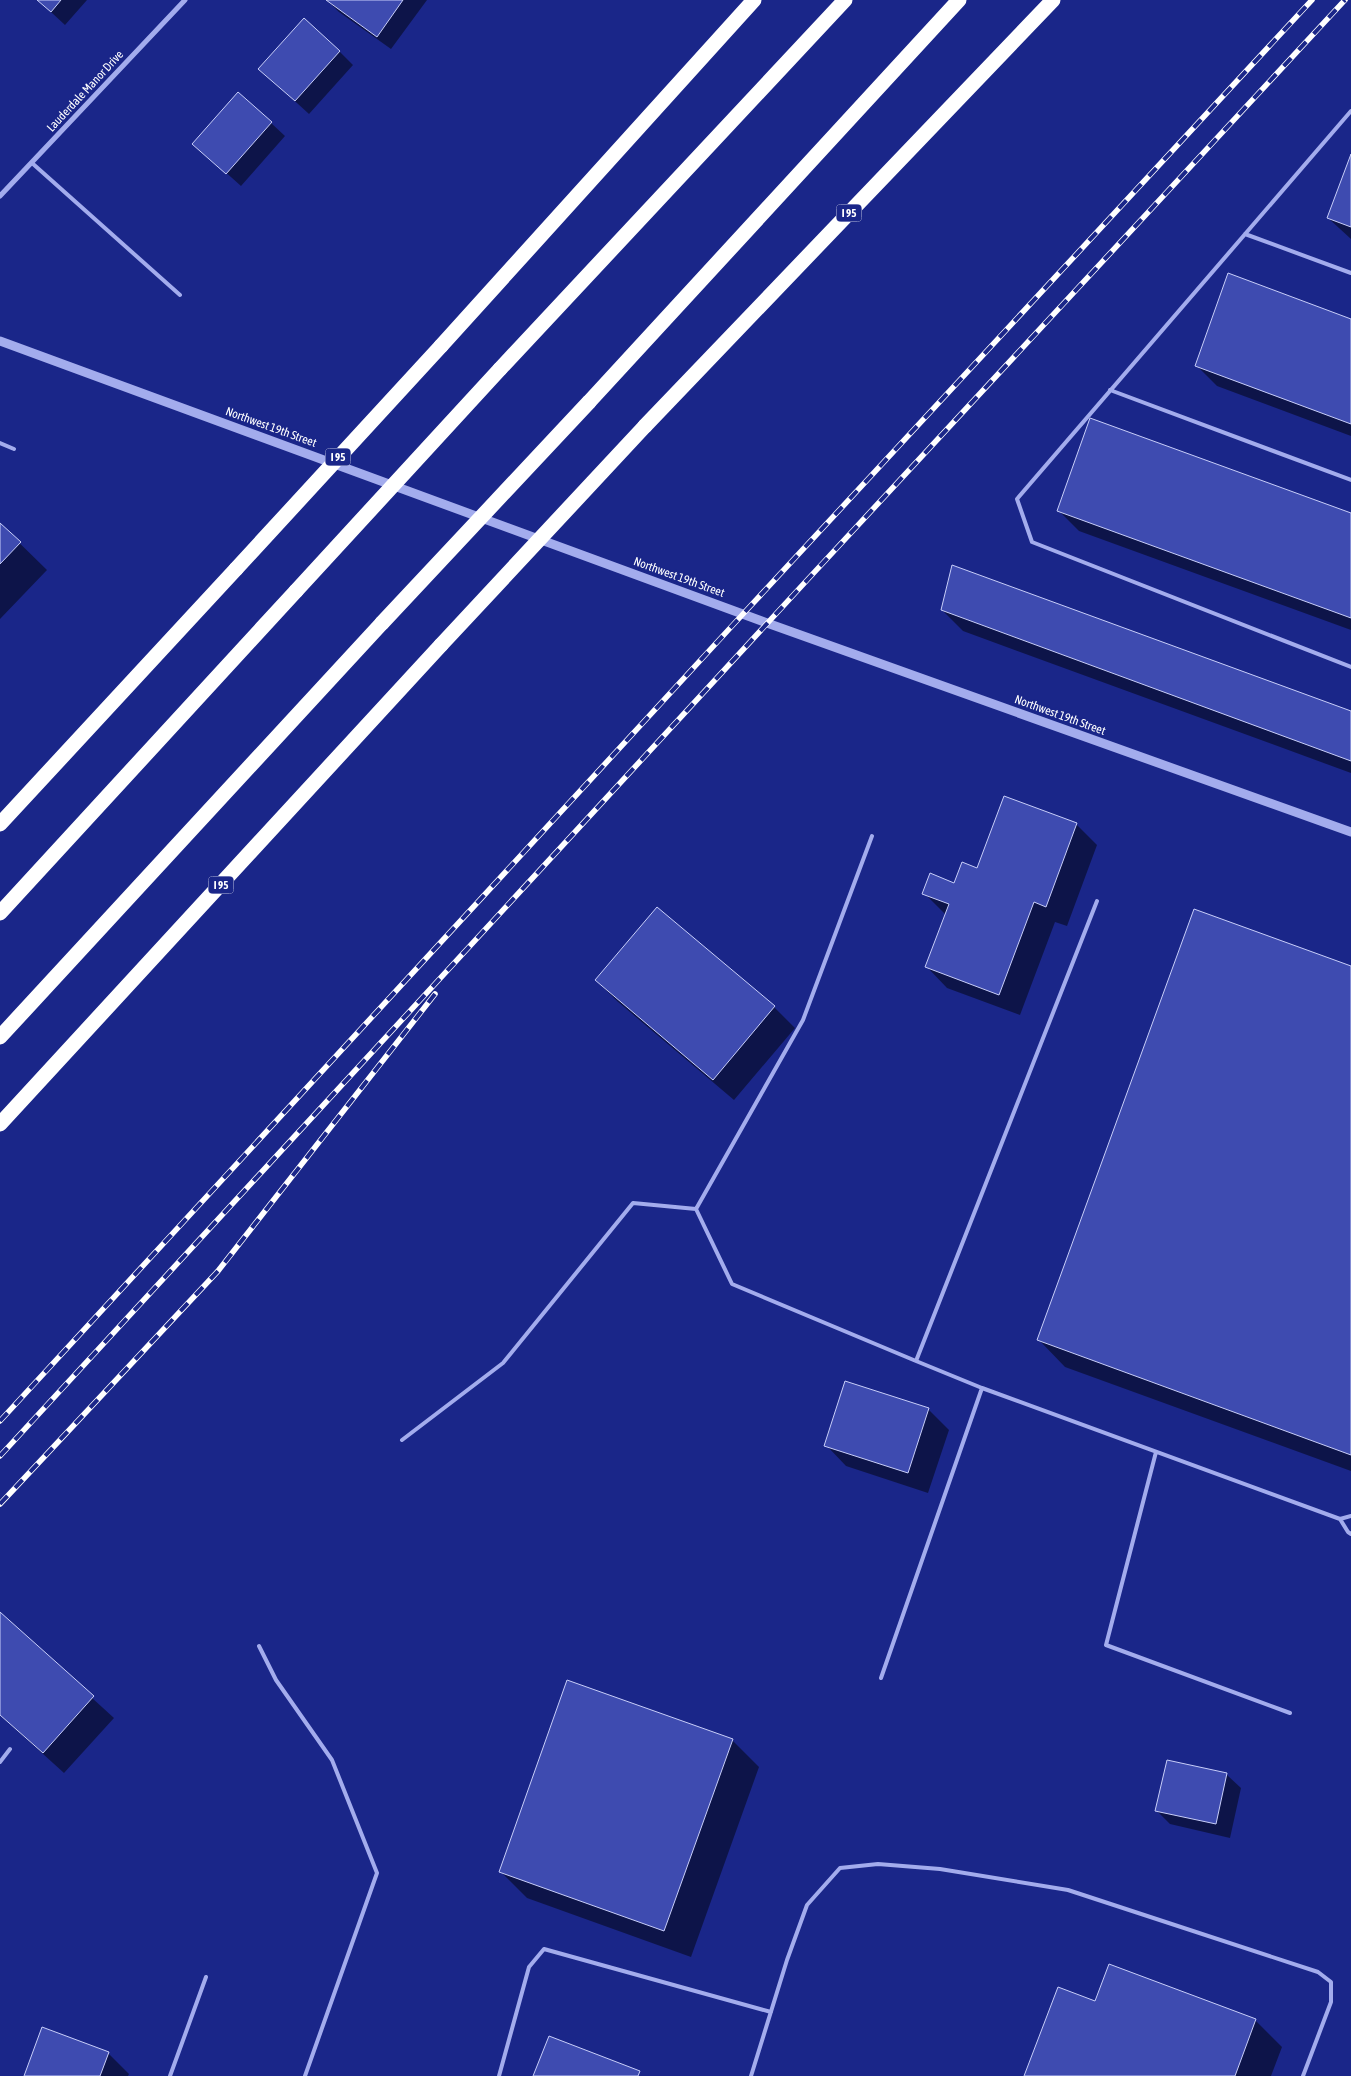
<svg xmlns="http://www.w3.org/2000/svg" width="1351" height="2076" viewBox="0 0 1351 2076" font-family="'Asap Condensed',sans-serif">
<rect width="100%" height="100%" fill="#1a2689"/>
<path fill="#0007" d="M 38,0 L 87,0 L 65,25 Z
M 327,0 L 427,0 L 391,49 L 339,12 Z
M 339,51 L 353,65 L 309,114 L 274,82 Z
M 271,123 L 285,136 L 241,186 L 194,144 Z
M 1351,157 L 1351,239 L 1328,218 Z
M 1351,320 L 1351,436 L 1217,386 L 1196,365 Z
M 1058,510 L 1351,514 L 1351,630 L 1079,531 Z
M 0,524 L 47,570 L 0,619 Z
M 942,610 L 1351,712 L 1351,773 L 963,631 Z
M 1005,798 L 1077,825 L 1097,845 L 1067,926 L 1055,922 L 1020,1015 L 947,988 L 927,967 L 946,915 L 924,893 L 955,884 L 978,870 Z
M 657,909 L 774,1007 L 795,1028 L 734,1100 L 617,1001 L 596,980 Z
M 1351,968 L 1351,1471 L 1065,1367 L 1039,1340 Z
M 928,1409 L 949,1430 L 928,1493 L 846,1466 L 826,1445 Z
M 0,1614 L 114,1718 L 64,1773 L 0,1715 Z
M 732,1740 L 759,1767 L 691,1957 L 527,1898 L 500,1871 Z
M 1168,1761 L 1227,1775 L 1241,1788 L 1230,1838 L 1170,1824 L 1156,1810 Z
M 1096,2003 L 1255,2020 L 1282,2047 L 1271,2076 L 1026,2076 Z
M 108,2053 L 129,2074 L 128,2076 L 25,2076 Z"/>
<path fill="#3e4bb0" stroke="#c8cef9" d="M 37,0 L 61,0 L 51,12 Z
M 326,0 L 403,0 L 377,37 Z
M 304,18 L 340,51 L 295,101 L 258,69 Z
M 238,92 L 272,122 L 226,174 L 192,144 Z
M 1351,154 L 1351,227 L 1327,218 Z
M 1228,273 L 1351,319 L 1351,424 L 1195,366 Z
M 1090,418 L 1351,513 L 1351,618 L 1057,511 Z
M 0,523 L 21,542 L 0,564 Z
M 952,565 L 1351,711 L 1351,761 L 941,610 Z
M 1004,796 L 1077,823 L 1046,907 L 1034,902 L 999,995 L 925,967 L 949,904 L 922,894 L 930,873 L 954,883 L 962,862 L 977,868 Z
M 657,907 L 775,1006 L 713,1080 L 595,980 Z
M 1194,909 L 1351,966 L 1351,1455 L 1037,1340 Z
M 845,1381 L 929,1408 L 908,1473 L 824,1446 Z
M 0,1612 L 94,1696 L 43,1753 L 0,1715 Z
M 567,1680 L 733,1739 L 664,1931 L 499,1872 Z
M 1167,1760 L 1227,1773 L 1216,1824 L 1155,1811 Z
M 1109,1964 L 1256,2019 L 1235,2076 L 1024,2076 L 1058,1987 L 1095,2001 Z
M 42,2027 L 109,2052 L 100,2076 L 24,2076 Z
M 549,2036 L 640,2071 L 638,2076 L 533,2076 Z"/>
<g fill="none" stroke-linecap="round" stroke-linejoin="round">
<path stroke="#a3aced" stroke-width="4" d="M 1351,111 L 1017,499 L 1032,542 L 1351,667
M 32,163 L 180,295
M 1245,234 L 1351,273
M 1110,390 L 1351,480
M 0,443 L 14,449
M 872,836 L 803,1020 L 696,1209 L 732,1284 L 916,1361
M 982,1388 L 916,1361 L 1097,901
M 402,1440 L 503,1363 L 633,1203 L 696,1209
M 1156,1452 L 1106,1645 L 1290,1713
M 1351,1516 L 1340,1519 L 1348,1532 L 1351,1534
M 259,1646 L 276,1680 L 332,1760 L 377,1873 L 305,2076
M 881,1678 L 982,1388 L 1340,1519
M 0,1762 L 10,1749
M 170,2076 L 206,1977
M 499,2076 L 529,1967 L 544,1949 L 771,2012
M 751,2076 L 787,1960 L 807,1905 L 840,1868 L 878,1864 L 940,1869 L 1068,1890 L 1318,1972 L 1331,1982 L 1331,2002 L 1303,2076"/>
<path stroke="#a3aced" stroke-width="5" d="M 0,196 L 185,0"/>
<path stroke="#a3aced" stroke-width="9" d="M 0,341 L 767,623 L 1351,832"/>
<path stroke="#fff" stroke-width="15" d="M 441,346 L 754,0
M 500,369 L 845,0
M 589,402 L 959,0
M 645,426 L 1053,0
M 0,824 L 236,569
M 0,913 L 296,591
M 0,1037 L 382,623
M 0,1124 L 441,645"/>
<g stroke="#fff" stroke-width="5.5">
<path id="rail" d="M 0,1421 L 743,614 L 1312,0
M 0,1456 L 809,578 L 1345,0
M 0,1504 L 218,1271 L 435,994"/>
</g>
<use href="#rail" stroke="#1a2689" stroke-width="4" stroke-dasharray="11" stroke-linecap="butt"/>
<path stroke="#fff" stroke-width="15" d="M 236,569 L 441,346
M 296,591 L 500,369
M 382,623 L 589,402
M 441,645 L 645,426"/>
</g>
<g text-anchor="middle" dominant-baseline="central" stroke-width="4" stroke-linejoin="round" paint-order="stroke">
<g fill="#1a2689" stroke="#babedc" stroke-width="1">
<rect x="836.5" y="204.5" width="25" height="17" rx="4"/>
<rect x="325.5" y="448.5" width="25" height="17" rx="4"/>
<rect x="208.5" y="876.5" width="25" height="17" rx="4"/>
</g>
<g font-size="11" font-weight="bold" fill="#fff">
<text x="849" y="213">I 95</text>
<text x="338" y="457">I 95</text>
<text x="221" y="885">I 95</text>
</g>
<g font-size="12" fill="#fff" stroke="#1a2689">
<text transform="translate(85 91) rotate(-47)">Lauderdale Manor Drive</text>
<text transform="translate(271 427) rotate(20)">Northwest 19th Street</text>
<text transform="translate(679 577) rotate(20)">Northwest 19th Street</text>
<text transform="translate(1060 715) rotate(20)">Northwest 19th Street</text>
</g>
</g>
</svg>
